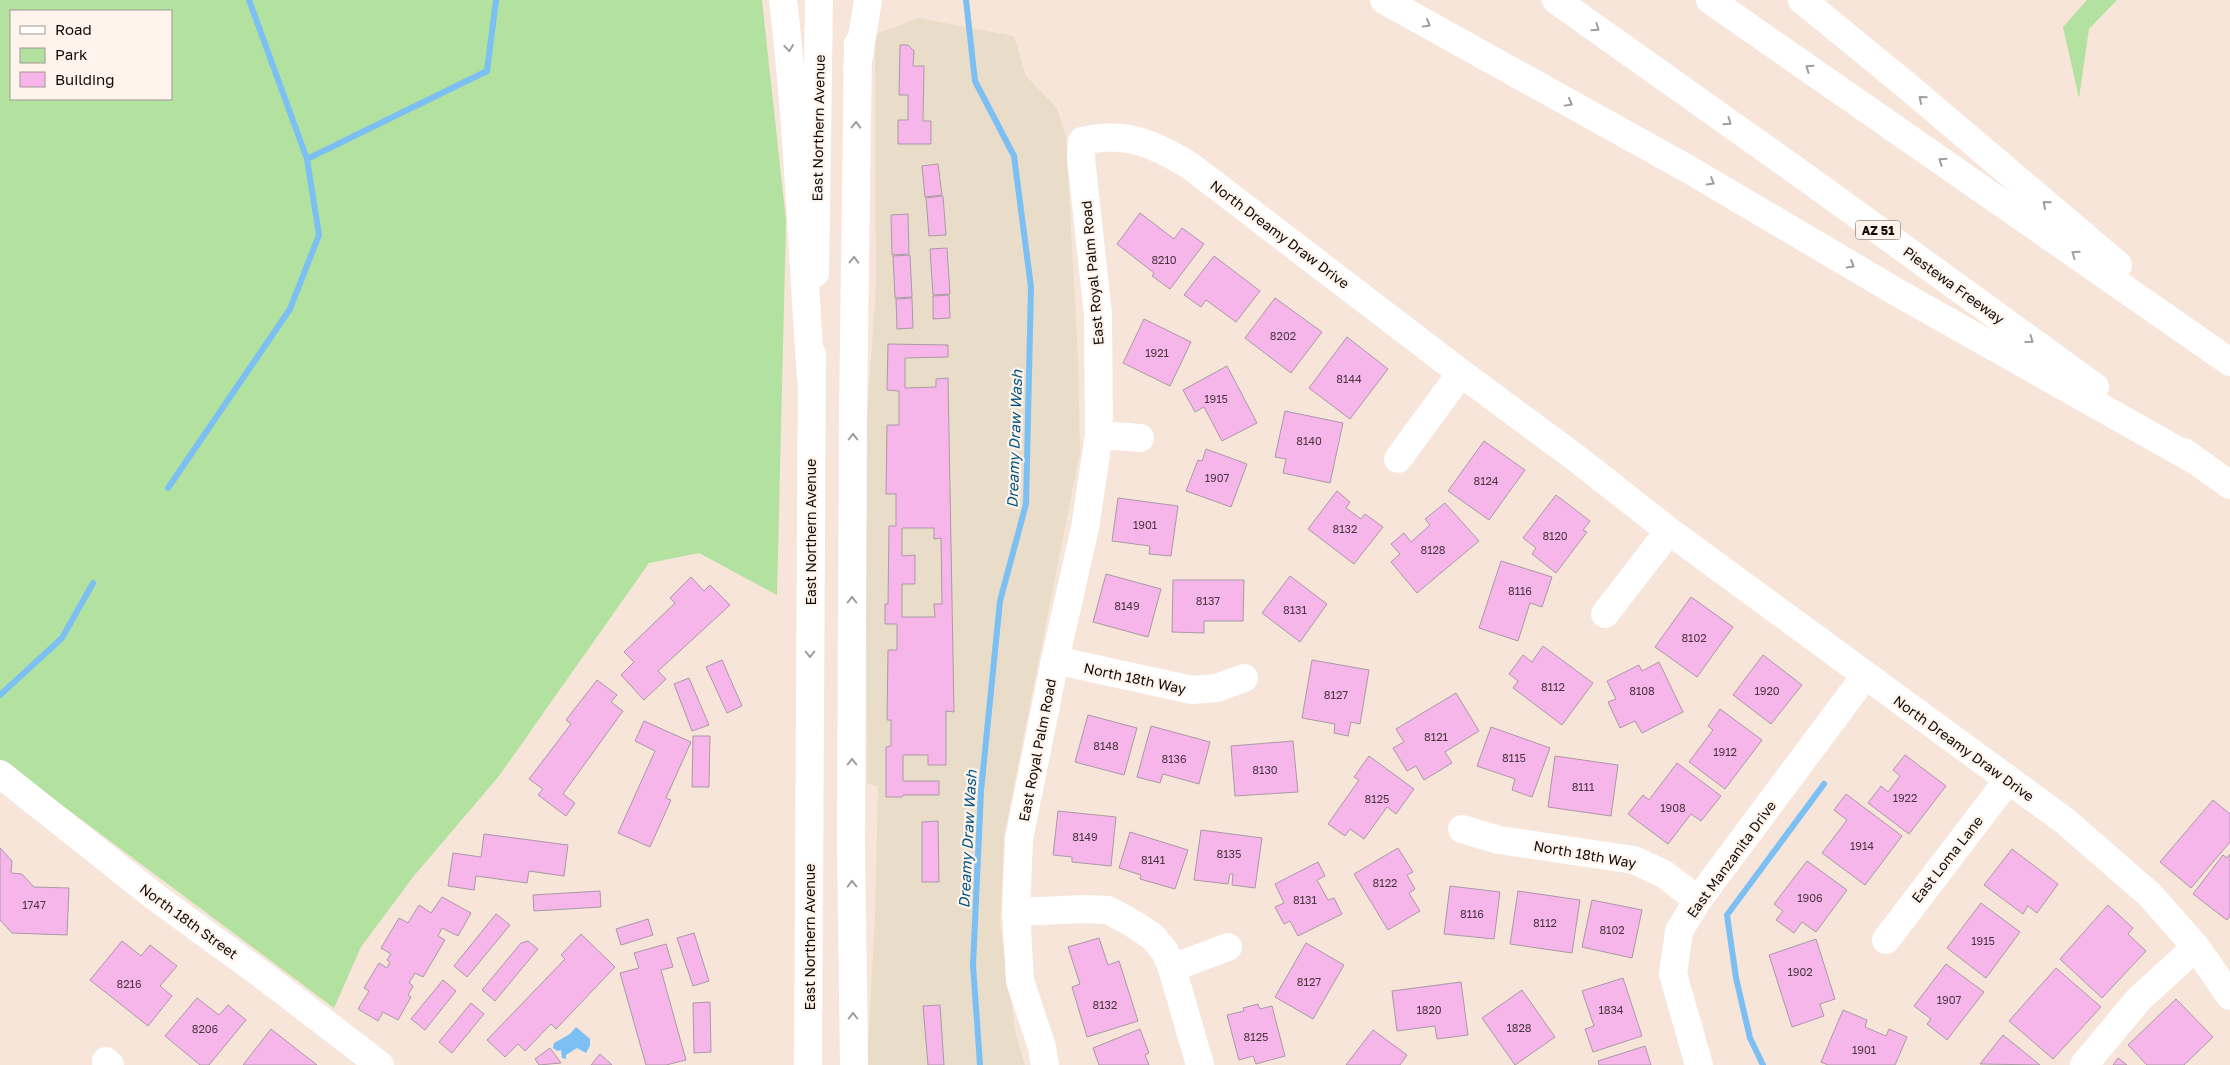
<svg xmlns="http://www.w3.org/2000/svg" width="2230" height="1065" viewBox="0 0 2230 1065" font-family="'Golos Text',sans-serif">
<rect width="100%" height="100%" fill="#f7e5d9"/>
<path fill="#e9ddc9" d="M 918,18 L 1014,36 L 1026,76 L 1057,108 L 1066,137 L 1078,357 L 1080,452 L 1004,836 L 1000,924 L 1016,1035 L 1025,1065 L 867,1065 L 875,917 L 878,787 L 867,783 L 865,445 L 876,288 L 875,35 Z"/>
<path fill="#b2e1a0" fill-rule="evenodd" d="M 0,0 L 762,0 L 786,221 L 777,595 L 699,553 L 649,563 L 499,776 L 413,877 L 361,947 L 334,1008 L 0,759 ZM 11,11 L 171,11 L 171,99 L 11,99 Z
M 2087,0 L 2117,0 L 2089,29 L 2079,98 L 2063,27 Z"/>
<path fill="#7cbff3" d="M 576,1027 L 590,1039 L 590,1046 L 586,1053 L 577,1048 L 566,1055 L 566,1059 L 562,1058 L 561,1050 L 557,1051 L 553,1048 L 554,1043 L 570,1034 Z"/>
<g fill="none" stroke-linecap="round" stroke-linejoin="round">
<path stroke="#7cbff3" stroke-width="6" d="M 966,0 L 975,81 L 1014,156 L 1031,287 L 1026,504 L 1000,601 L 981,791 L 973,965 L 980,1065
M 307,159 L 487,71 L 496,0
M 168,488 L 290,309 L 319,235 L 307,159 L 249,0
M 0,695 L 62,638 L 93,583
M 1763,1065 L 1750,1038 L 1736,978 L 1727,915 L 1824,784"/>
</g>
<path fill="#f7b6ea" stroke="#a999a6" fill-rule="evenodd" d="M 900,45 L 908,45 L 914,51 L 913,66 L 924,66 L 923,121 L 931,121 L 931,144 L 898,144 L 898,120 L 908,120 L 908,95 L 899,95 Z
M 938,164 L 942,195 L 925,197 L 922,166 Z
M 943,196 L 946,235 L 929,236 L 926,198 Z
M 1140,213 L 1174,239 L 1182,228 L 1204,244 L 1170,289 L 1152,276 L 1154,273 L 1117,244 Z
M 908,214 L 909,254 L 892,255 L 891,215 Z
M 947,248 L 950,294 L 933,295 L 930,249 Z
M 910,255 L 912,297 L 895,298 L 893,256 Z
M 1214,256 L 1260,291 L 1236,322 L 1206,300 L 1201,307 L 1184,295 Z
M 949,295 L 950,318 L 933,319 L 933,296 Z
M 912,298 L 913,328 L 897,329 L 896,299 Z
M 1275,298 L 1322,332 L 1291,373 L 1245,338 Z
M 1144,319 L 1191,342 L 1170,386 L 1123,363 Z
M 1347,337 L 1388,369 L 1350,419 L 1309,388 Z
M 888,344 L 948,345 L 948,357 L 905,358 L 905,388 L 936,387 L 936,379 L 948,378 L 954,712 L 946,711 L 946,765 L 928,765 L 928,755 L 903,755 L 903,781 L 939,781 L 939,795 L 903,795 L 902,797 L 886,797 L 886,747 L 891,746 L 891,720 L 887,720 L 888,650 L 897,650 L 897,624 L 885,624 L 885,604 L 888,604 L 889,526 L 896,526 L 896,494 L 886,494 L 887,425 L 899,425 L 899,391 L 887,390 ZM 902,528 L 934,528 L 934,539 L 941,538 L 942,604 L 934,604 L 935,617 L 902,617 L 902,584 L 915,584 L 915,555 L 902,556 Z
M 1227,366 L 1257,423 L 1222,441 L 1204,407 L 1195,412 L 1183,390 Z
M 1285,411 L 1343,423 L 1330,483 L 1283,473 L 1286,459 L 1275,457 Z
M 1484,441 L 1525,470 L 1489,520 L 1448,491 Z
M 1206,449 L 1247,464 L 1231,507 L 1186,491 L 1198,460 L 1202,461 Z
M 1337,491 L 1350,502 L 1346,508 L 1361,519 L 1365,514 L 1383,527 L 1354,564 L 1308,529 Z
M 1556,495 L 1590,521 L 1583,530 L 1587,532 L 1556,573 L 1532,554 L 1536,548 L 1523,538 Z
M 1118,498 L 1178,506 L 1171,556 L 1149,554 L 1150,546 L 1112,541 Z
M 1445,503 L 1479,541 L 1417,593 L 1391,562 L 1400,554 L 1391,544 L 1404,533 L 1411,542 L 1430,525 L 1425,519 Z
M 1501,561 L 1552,577 L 1542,607 L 1530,603 L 1518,641 L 1479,628 Z
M 1106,574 L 1161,589 L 1148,637 L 1093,622 Z
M 1290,576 L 1327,604 L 1300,642 L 1262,613 Z
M 691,577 L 704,591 L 710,585 L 730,605 L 658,671 L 666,679 L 644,700 L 621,675 L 634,662 L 624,652 L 675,603 L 670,598 Z
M 1173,580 L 1244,580 L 1243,621 L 1204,621 L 1204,633 L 1172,632 Z
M 1691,597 L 1733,627 L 1697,677 L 1655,647 Z
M 1543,646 L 1593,683 L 1562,725 L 1513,688 L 1518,681 L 1509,674 L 1523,655 L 1532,662 Z
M 1763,655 L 1802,685 L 1771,724 L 1733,695 Z
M 722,660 L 742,706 L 727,713 L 706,667 Z
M 1312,660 L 1369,670 L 1360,724 L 1351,722 L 1348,736 L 1334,733 L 1335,724 L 1302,718 Z
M 1659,662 L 1683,712 L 1642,733 L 1635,721 L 1620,728 L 1608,702 L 1616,699 L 1607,681 L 1639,665 L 1642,671 Z
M 689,678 L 709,725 L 692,731 L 674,684 Z
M 597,680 L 617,695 L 611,702 L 623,711 L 563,794 L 575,803 L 566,816 L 538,795 L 543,789 L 529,779 L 571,724 L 566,720 Z
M 1456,693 L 1479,731 L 1445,752 L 1452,763 L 1424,780 L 1416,766 L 1407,771 L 1393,748 L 1404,742 L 1396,729 Z
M 1720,709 L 1762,740 L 1725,789 L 1689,762 L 1713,730 L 1708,726 Z
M 1088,715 L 1137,728 L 1124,775 L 1075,762 Z
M 644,721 L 691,742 L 666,798 L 671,800 L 650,847 L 618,833 L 655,751 L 635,741 Z
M 1151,726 L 1210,742 L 1199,784 L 1163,774 L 1160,783 L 1137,777 Z
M 1491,727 L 1550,748 L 1532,797 L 1512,790 L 1515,779 L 1477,766 Z
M 693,736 L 710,736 L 709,787 L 692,787 Z
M 1293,741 L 1298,792 L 1235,796 L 1231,746 Z
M 1905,755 L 1946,786 L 1909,834 L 1868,803 L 1881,786 L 1888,792 L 1900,776 L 1893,770 Z
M 1369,756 L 1414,789 L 1396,814 L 1387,807 L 1364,839 L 1350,829 L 1345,836 L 1328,824 L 1359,780 L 1354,777 Z
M 1555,756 L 1618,765 L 1611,816 L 1548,807 Z
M 1677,763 L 1721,796 L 1701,821 L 1691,814 L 1668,844 L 1628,814 L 1643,795 L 1649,800 Z
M 1846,794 L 1902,836 L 1865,885 L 1822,853 L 1847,820 L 1834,810 Z
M 2213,800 L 2230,814 L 2230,842 L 2191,888 L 2160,862 Z
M 1058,811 L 1116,817 L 1111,866 L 1072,862 L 1072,857 L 1053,855 Z
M 938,821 L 939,882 L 922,882 L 922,822 Z
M 1201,830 L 1262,838 L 1255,888 L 1232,885 L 1233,874 L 1230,874 L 1228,884 L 1194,880 Z
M 1130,832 L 1188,850 L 1175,889 L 1140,879 L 1141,875 L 1119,868 Z
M 484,834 L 568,845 L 564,876 L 529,871 L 527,883 L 476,876 L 474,890 L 448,886 L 453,853 L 481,857 Z
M 0,848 L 12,861 L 11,873 L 22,874 L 34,887 L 69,888 L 67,935 L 12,933 L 0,920 Z
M 1398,848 L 1413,872 L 1407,875 L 1415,889 L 1409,893 L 1420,911 L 1388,930 L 1354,874 Z
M 2012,849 L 2058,884 L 2037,913 L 2028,906 L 2023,914 L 1984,885 Z
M 2230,854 L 2230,916 L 2227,920 L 2193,894 L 2223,855 L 2227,858 Z
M 1807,861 L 1847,890 L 1816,932 L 1802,922 L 1794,933 L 1776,920 L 1783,911 L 1774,904 Z
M 1318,862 L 1325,876 L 1317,880 L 1328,900 L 1334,898 L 1342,914 L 1298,936 L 1290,921 L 1284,924 L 1275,907 L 1284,903 L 1275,884 Z
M 1450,886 L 1500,892 L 1494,939 L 1444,934 Z
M 600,891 L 601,907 L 534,911 L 533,895 Z
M 1518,891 L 1580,900 L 1572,953 L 1510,944 Z
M 442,897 L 471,913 L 458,936 L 442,928 L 438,936 L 445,940 L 423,977 L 415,973 L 409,983 L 413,986 L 408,995 L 411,997 L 398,1020 L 383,1012 L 378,1021 L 358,1009 L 369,991 L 364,988 L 379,963 L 387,968 L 390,962 L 387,960 L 391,954 L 381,948 L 399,918 L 408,923 L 419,905 L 431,913 Z
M 1592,900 L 1642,910 L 1632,958 L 1582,947 Z
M 1981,903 L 2020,932 L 1986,978 L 1947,948 Z
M 2108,905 L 2133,928 L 2128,934 L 2146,951 L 2102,998 L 2060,959 Z
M 496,914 L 510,925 L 467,977 L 454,966 Z
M 648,919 L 653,935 L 621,945 L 616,929 Z
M 694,933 L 709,981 L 693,986 L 677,938 Z
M 581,934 L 615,967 L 556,1029 L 551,1024 L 525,1051 L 518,1044 L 505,1057 L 487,1040 L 565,959 L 561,955 Z
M 1099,938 L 1108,965 L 1119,961 L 1138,1021 L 1087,1037 L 1072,987 L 1080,984 L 1068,947 Z
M 1816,939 L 1835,999 L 1820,1004 L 1824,1016 L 1792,1027 L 1769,955 Z
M 122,941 L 141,956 L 150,945 L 177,966 L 160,986 L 172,996 L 148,1026 L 90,980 Z
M 528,941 L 538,949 L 495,1001 L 482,990 L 521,943 Z
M 1306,943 L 1344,965 L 1313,1019 L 1275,997 Z
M 666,944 L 673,967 L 661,970 L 686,1060 L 666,1065 L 646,1065 L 620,973 L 639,968 L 634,953 Z
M 1946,964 L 1984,992 L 1947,1040 L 1927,1024 L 1931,1019 L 1914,1006 Z
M 2056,968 L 2101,1007 L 2053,1059 L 2009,1021 Z
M 1623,978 L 1642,1036 L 1593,1052 L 1585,1029 L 1594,1026 L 1582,991 Z
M 443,980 L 456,991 L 425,1030 L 411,1019 Z
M 1461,982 L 1468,1035 L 1437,1039 L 1435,1026 L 1397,1031 L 1392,991 Z
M 1522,990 L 1555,1037 L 1515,1065 L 1482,1018 Z
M 197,998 L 219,1015 L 228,1005 L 246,1020 L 209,1065 L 200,1065 L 165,1036 Z
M 2176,999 L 2213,1037 L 2184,1065 L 2147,1065 L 2128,1045 Z
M 710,1002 L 711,1052 L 694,1053 L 693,1003 Z
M 471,1003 L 484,1014 L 452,1053 L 439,1042 Z
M 1258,1004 L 1260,1009 L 1272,1006 L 1285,1056 L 1256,1064 L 1253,1056 L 1239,1060 L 1227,1015 L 1244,1011 L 1243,1008 Z
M 940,1005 L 944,1065 L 928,1065 L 923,1006 Z
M 1843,1010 L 1867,1020 L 1865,1027 L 1886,1036 L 1889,1029 L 1907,1037 L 1895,1065 L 1828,1065 L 1821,1062 Z
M 271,1029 L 317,1065 L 243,1065 Z
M 1140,1029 L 1149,1053 L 1145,1055 L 1149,1065 L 1099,1065 L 1093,1048 Z
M 1373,1030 L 1407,1055 L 1400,1065 L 1346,1065 Z
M 2003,1035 L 2040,1065 L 1980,1064 Z
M 1645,1046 L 1651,1065 L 1599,1065 L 1598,1061 Z
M 550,1048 L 561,1063 L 539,1065 L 535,1059 Z
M 600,1054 L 612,1065 L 591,1065 Z
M 2118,1058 L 2127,1065 L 2113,1065 Z"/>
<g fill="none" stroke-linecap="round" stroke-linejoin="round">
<path stroke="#fff" stroke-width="28" d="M 1099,435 L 1140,438
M 1398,459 L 1461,373
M 1605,614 L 1669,531
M 1055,660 L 1192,690 L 1217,688 L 1244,678
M 0,774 L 154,896 L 269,980 L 380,1065
M 1462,829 L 1499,840 L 1634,860 L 1664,874 L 1698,900
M 1016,912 L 1084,909 L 1108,910 L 1132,923 L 1153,937 L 1165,952 L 1172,968 L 1200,1065
M 1886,940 L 2008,780
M 1172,968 L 1228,947
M 106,1061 L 110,1065
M 1045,1065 L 1042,1047 L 1020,981 L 1016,912 L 1019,839 L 1055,660 L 1085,528 L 1099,435 L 1098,315 L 1081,158 L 1082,141 C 1126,131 1152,143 1189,165 L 1461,373 L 1576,458 L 1669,531 L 2065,821 L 2150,895 L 2196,947 L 2230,996
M 1699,1065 L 1673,974 L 1679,931 L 1698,900 L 1865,676
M 2084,1065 L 2139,999 L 2196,947"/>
<path stroke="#fff" stroke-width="28" d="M 815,273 L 819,0
M 808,1065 L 812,354
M 854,1065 L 851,843 L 853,414 L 858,44"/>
<path stroke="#fff" stroke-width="28" d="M 783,0 C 798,126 802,252 811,378
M 1384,0 L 1688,169 L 1900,294 L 2198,462
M 1556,0 L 1808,179 L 2095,387
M 1710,0 L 2230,362
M 1802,0 L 1906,85 L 2118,265
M 857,68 L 868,0
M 2184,452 L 2230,485"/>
</g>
<defs><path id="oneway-chevron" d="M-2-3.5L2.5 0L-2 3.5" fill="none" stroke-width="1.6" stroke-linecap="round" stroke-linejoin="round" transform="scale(1.25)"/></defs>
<g stroke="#a09d9c">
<use href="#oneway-chevron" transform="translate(1427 24) rotate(29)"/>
<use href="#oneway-chevron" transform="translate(1596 28) rotate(35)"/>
<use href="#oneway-chevron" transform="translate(789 48) rotate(83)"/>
<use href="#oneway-chevron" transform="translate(1809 68) rotate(-145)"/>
<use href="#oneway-chevron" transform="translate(1922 99) rotate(-140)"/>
<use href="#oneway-chevron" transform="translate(1569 103) rotate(29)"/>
<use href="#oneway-chevron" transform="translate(1728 122) rotate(35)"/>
<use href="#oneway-chevron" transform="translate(856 125) rotate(-89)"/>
<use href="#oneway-chevron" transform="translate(1942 161) rotate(-145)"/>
<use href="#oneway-chevron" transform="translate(1711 182) rotate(31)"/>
<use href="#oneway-chevron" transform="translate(2046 204) rotate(-140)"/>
<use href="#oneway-chevron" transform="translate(2075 254) rotate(-145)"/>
<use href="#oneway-chevron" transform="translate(854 260) rotate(-89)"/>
<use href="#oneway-chevron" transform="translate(1851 265) rotate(31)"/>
<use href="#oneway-chevron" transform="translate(2030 340) rotate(36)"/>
<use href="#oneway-chevron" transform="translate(853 437) rotate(-90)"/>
<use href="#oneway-chevron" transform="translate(852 600) rotate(-90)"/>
<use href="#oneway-chevron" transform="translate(810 654) rotate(90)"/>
<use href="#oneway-chevron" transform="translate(852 762) rotate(-90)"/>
<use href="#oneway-chevron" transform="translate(852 884) rotate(-91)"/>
<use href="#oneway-chevron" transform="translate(853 1016) rotate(-90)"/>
</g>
<g text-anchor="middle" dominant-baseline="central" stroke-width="4.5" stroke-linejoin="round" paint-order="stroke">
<g font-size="11" fill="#4a3640">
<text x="1164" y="259">8210</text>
<text x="1283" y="335">8202</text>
<text x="1157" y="352">1921</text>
<text x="1349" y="378">8144</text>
<text x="1216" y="398">1915</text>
<text x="1309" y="440">8140</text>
<text x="1217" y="477">1907</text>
<text x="1486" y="480">8124</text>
<text x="1145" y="524">1901</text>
<text x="1345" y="528">8132</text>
<text x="1555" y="535">8120</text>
<text x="1433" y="549">8128</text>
<text x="1520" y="590">8116</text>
<text x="1208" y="600">8137</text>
<text x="1127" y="605">8149</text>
<text x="1295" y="609">8131</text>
<text x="1694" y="637">8102</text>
<text x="1553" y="686">8112</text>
<text x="1642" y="690">8108</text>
<text x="1767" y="690">1920</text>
<text x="1336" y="694">8127</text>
<text x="1436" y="736">8121</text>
<text x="1106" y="745">8148</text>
<text x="1725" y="751">1912</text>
<text x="1514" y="757">8115</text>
<text x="1174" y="758">8136</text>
<text x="1265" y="769">8130</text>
<text x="1583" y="786">8111</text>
<text x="1905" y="797">1922</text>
<text x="1377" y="798">8125</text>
<text x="1673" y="807">1908</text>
<text x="1085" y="836">8149</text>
<text x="1862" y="845">1914</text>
<text x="1229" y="853">8135</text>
<text x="1153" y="859">8141</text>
<text x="1385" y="882">8122</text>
<text x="1810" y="897">1906</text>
<text x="1305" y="899">8131</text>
<text x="34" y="904">1747</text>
<text x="1472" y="913">8116</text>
<text x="1545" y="922">8112</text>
<text x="1612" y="929">8102</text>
<text x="1983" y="940">1915</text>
<text x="1800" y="971">1902</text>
<text x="1309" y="981">8127</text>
<text x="129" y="983">8216</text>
<text x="1949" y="999">1907</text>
<text x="1105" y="1004">8132</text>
<text x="1429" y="1009">1820</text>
<text x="1611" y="1009">1834</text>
<text x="1519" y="1027">1828</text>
<text x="205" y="1028">8206</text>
<text x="1256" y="1036">8125</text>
<text x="1864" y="1049">1901</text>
</g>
<rect fill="#fef4ec" stroke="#58514c" stroke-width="1" x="1855.5" y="220.5" width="45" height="19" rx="4"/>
<g font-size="12" font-weight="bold" fill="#110b08">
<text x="1878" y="230">AZ 51</text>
</g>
<g font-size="14" fill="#110b08" stroke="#fef4ec">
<text transform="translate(818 128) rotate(-89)">East Northern Avenue</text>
<text transform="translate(1280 234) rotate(37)">North Dreamy Draw Drive</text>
<text transform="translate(1092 273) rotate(-95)">East Royal Palm Road</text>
<text transform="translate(1954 285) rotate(36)">Piestewa Freeway</text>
<text transform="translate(810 532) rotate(-90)">East Northern Avenue</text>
<text transform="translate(1135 678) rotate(12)">North 18th Way</text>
<text transform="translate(1964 748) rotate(36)">North Dreamy Draw Drive</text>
<text transform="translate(1037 750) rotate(-79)">East Royal Palm Road</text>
<text transform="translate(1585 854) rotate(10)">North 18th Way</text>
<text transform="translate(1731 859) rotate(-54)">East Manzanita Drive</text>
<text transform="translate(1947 859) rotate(-52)">East Loma Lane</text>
<text transform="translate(189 921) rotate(36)">North 18th Street</text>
<text transform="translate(809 937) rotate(-90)">East Northern Avenue</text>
</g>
<g font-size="15" font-style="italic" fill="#005584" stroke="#fef4ec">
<text transform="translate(1014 439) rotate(-88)">Dreamy Draw Wash</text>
<text transform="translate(967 839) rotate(-87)">Dreamy Draw Wash</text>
</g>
</g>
<rect x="10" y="10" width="162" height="90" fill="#fef4ec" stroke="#9f9791"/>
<rect x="20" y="26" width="25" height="8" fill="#ffffff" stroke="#9f9791"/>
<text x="55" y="35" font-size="15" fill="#110b08">Road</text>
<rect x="20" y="48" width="25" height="15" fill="#b2e1a0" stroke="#9f9791"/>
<text x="55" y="60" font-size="15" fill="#110b08">Park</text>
<rect x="20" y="72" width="25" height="15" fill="#f7b6ea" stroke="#9f9791"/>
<text x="55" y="85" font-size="15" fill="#110b08">Building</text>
</svg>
